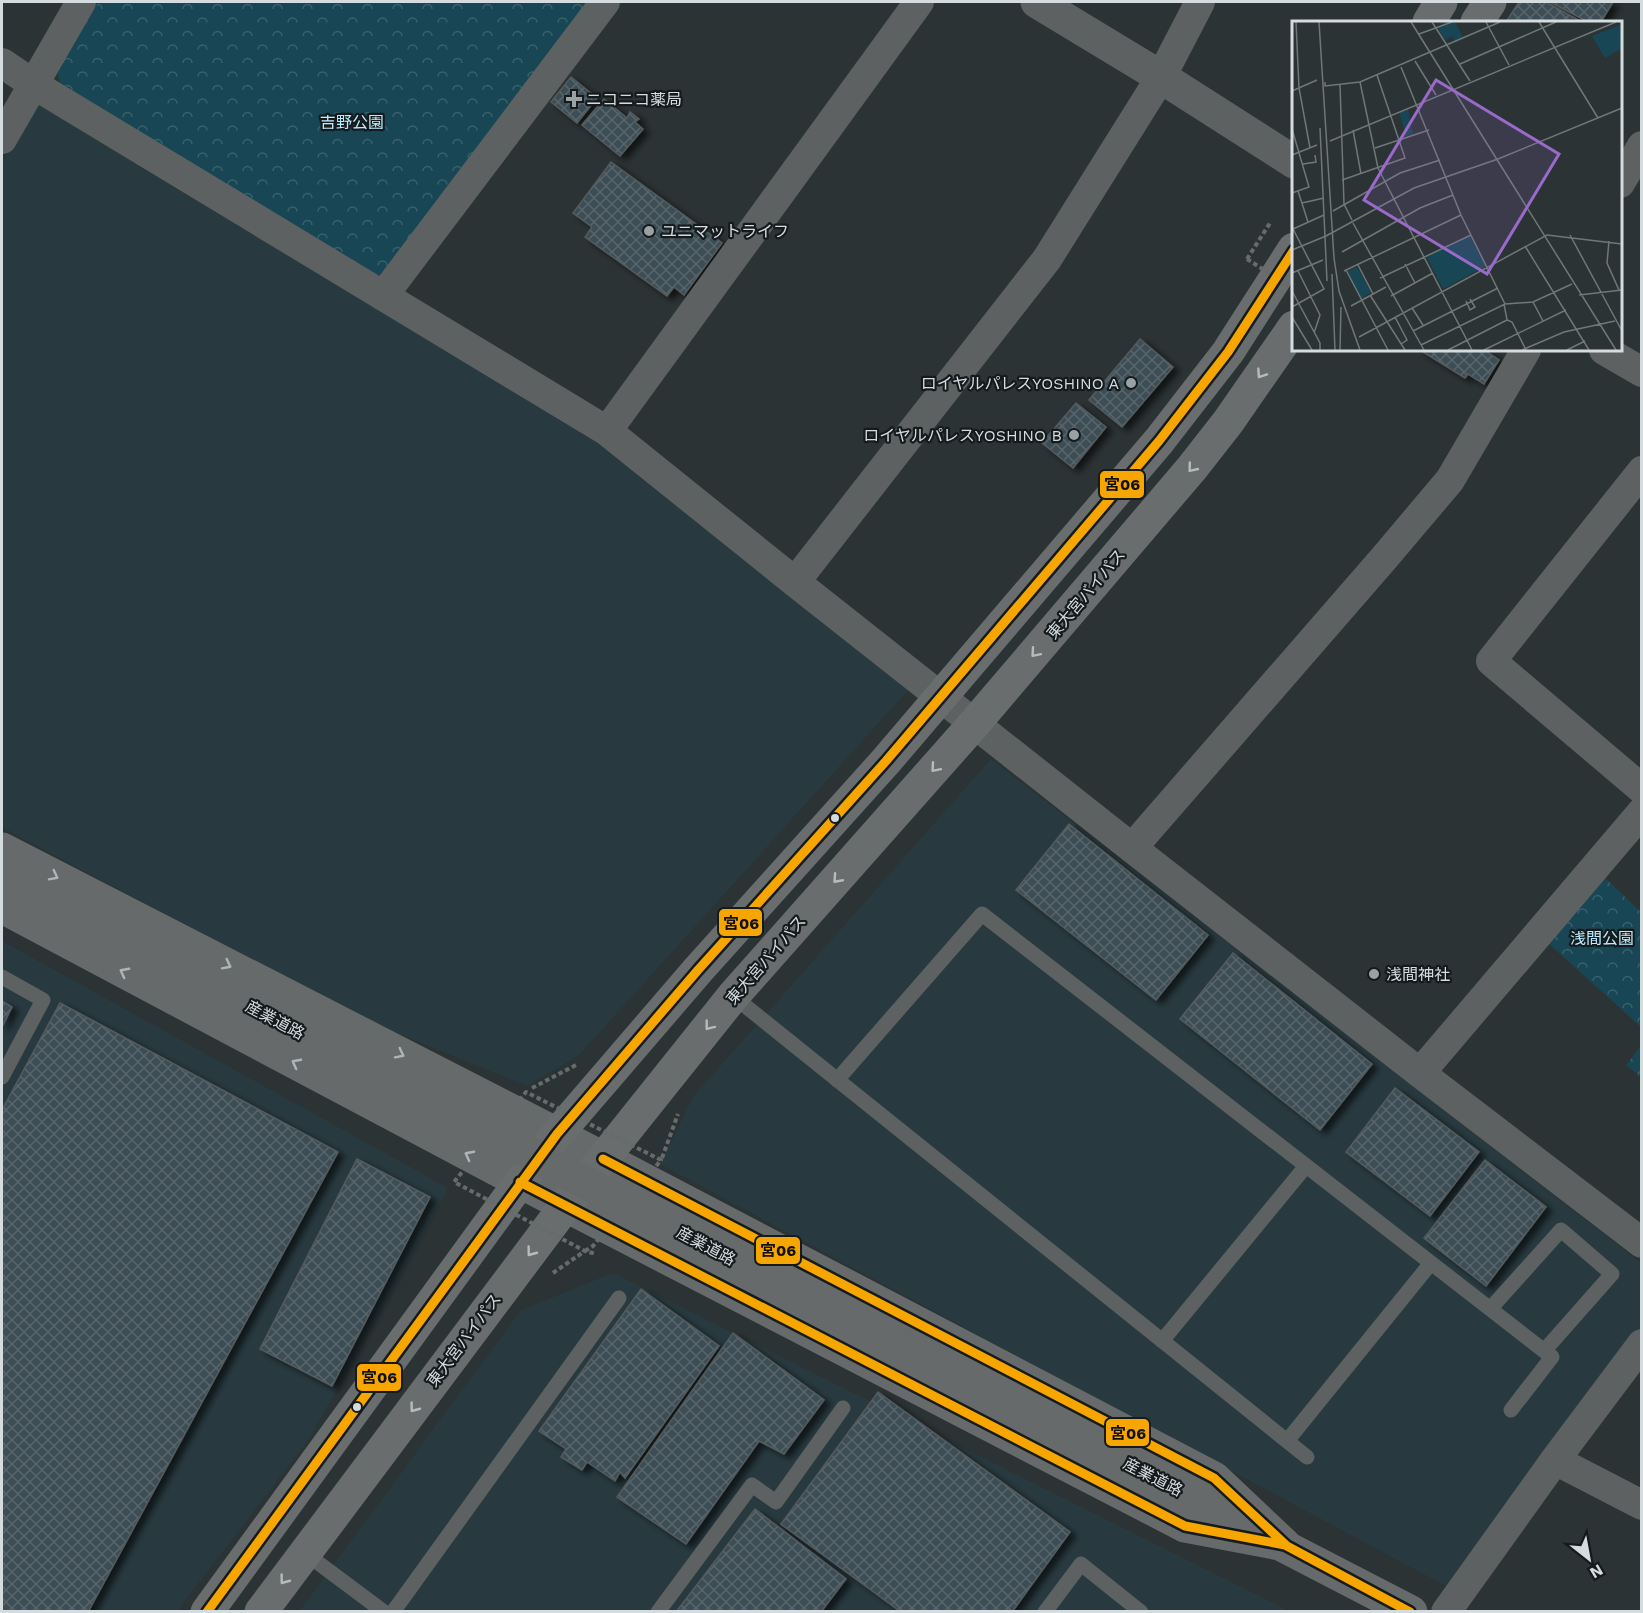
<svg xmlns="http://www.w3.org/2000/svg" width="1643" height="1613" viewBox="0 0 1643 1613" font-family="'Work Sans','Noto Sans JP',sans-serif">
<defs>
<pattern id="forest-crowns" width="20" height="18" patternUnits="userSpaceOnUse" patternTransform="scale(1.5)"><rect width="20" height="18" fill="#184655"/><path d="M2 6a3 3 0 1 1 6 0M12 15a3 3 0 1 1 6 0" fill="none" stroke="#39606d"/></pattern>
<pattern id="building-cross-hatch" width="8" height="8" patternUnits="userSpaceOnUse" patternTransform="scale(1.5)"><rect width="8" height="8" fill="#3e4d54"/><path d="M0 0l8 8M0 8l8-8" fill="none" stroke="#59666c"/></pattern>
<filter id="shadow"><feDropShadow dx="6" dy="4" stdDeviation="3" flood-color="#0009"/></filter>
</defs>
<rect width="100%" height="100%" fill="#2c3335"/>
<path fill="#283a40" d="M 39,97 L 598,442 L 910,688 L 579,1055 L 527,1086 L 355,1016 L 2,827 L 2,162 Z
M 991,759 L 1641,1263 L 1641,1329 L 1446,1586 L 660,1164 L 693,1097 Z
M 2,941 L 448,1188 L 309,1439 L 177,1611 L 2,1611 Z
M 613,1273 L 1289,1611 L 299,1612 L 521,1310 Z"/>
<path fill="url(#forest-crowns)" d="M 98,2 L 591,2 L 389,274 L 377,277 L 60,83 L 57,71 Z
M 1603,876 L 1641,912 L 1641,1027 L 1547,942 Z
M 1641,1046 L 1641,1077 L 1626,1065 Z"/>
<path fill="url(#building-cross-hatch)" stroke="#555a5d" stroke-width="1.5" filter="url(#shadow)" d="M 1519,2 L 1546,2 L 1582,22 L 1506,22 Z
M 1550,2 L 1613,2 L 1601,22 L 1588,22 Z
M 571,77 L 597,98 L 577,123 L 551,102 Z
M 604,99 L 627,118 L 630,112 L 639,119 L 635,122 L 643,129 L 620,156 L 582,125 Z
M 611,162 L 722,243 L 684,295 L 674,287 L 667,296 L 585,237 L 592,227 L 573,213 Z
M 1140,339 L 1173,367 L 1122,427 L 1089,400 Z
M 1420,350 L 1484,350 L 1499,360 L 1484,384 L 1468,374 L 1465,378 Z
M 1076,403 L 1106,427 L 1073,468 L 1042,443 Z
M 1069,824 L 1208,935 L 1156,1000 L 1016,890 Z
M 1233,953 L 1372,1064 L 1320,1130 L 1180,1019 Z
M 2,1001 L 12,1007 L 2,1027 Z
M 60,1003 L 338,1152 L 88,1612 L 2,1612 L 2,1110 Z
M 1395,1088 L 1479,1152 L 1430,1216 L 1346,1152 Z
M 357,1159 L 430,1197 L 332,1386 L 260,1349 Z
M 1485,1160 L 1546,1207 L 1486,1286 L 1424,1238 Z
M 641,1289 L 719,1346 L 625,1478 L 620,1472 L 615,1481 L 587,1462 L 582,1470 L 561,1457 L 566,1449 L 539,1431 Z
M 733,1333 L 824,1400 L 784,1454 L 759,1441 L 686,1544 L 617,1497 Z
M 878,1392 L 1070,1532 L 1012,1612 L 901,1612 L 781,1524 Z
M 755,1509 L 846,1579 L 821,1612 L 676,1612 Z"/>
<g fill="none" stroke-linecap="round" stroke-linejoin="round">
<path stroke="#686b6c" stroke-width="4" stroke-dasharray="4.5 3" stroke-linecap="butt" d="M 1247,259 L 1270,223
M 532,1088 L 576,1065
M 662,1158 L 678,1114
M 553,1273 L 585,1251"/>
<path stroke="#5e6161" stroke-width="15" d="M 2,977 L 43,1000 L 2,1077
M 733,996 L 1307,1457
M 837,1080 L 982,914 L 1552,1357 L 1511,1410
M 1490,1309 L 1561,1230 L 1612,1274 L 1544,1351
M 1162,1341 L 1306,1166
M 1287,1441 L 1431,1263
M 305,1553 L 384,1612
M 393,1612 L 619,1298
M 658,1612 L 752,1485 L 776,1502 L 843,1408
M 1045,1612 L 1081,1564 L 1141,1612"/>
<path stroke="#5e6161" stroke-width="30" d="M 2,63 L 33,84 L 607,431 L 795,582 L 1132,848 L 1420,1073 L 1642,1243
M 2,139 L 81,2
M 1620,183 L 1642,146
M 383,296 L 605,2
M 1604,350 L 1642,372
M 607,431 L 919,2
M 1642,471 L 1491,661 L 1642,789
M 795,582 L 1047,259 L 1161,77 L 1200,2
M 1132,848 L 1385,557 L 1450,480 L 1526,350
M 1420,1073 L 1642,812
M 1555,1460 L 1642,1505
M 1446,1612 L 1555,1460 L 1642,1344"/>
<path stroke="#5e6161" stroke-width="33" d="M 1037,2 L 1161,77 L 1294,162"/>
<path stroke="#666a6b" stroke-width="33" d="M 2,849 L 557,1134 L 1214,1478 L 1285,1545
M 2,878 L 154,957
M 2,907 L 520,1182 L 1185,1526 L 1285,1545
M 934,1365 L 1411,1612"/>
<path stroke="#696d6e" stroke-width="33" d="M 1429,22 L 1441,2
M 1477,22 L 1490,2
M 207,1612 L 520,1182 L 557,1134 L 698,970 L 886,761 L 1159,441 L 1228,352 L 1294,249
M 261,1612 L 566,1205 L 733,996 L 974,724 L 1192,468 L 1228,422 L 1294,327"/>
<path stroke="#686b6c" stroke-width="4" stroke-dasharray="4.5 3" stroke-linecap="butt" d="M 1247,259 L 1294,289
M 510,1112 L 526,1092 L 661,1160 L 643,1183
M 476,1155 L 454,1182 L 585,1251 L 596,1254
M 585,1251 L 593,1246 L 609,1226"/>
<path stroke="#666a6b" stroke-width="33" d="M 154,957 L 934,1365"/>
<g stroke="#151b1d" stroke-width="14">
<path id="bus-1" d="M 603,1159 L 1214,1478 L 1287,1546
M 520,1182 L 1185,1526 L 1285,1545 L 1410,1612
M 207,1612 L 557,1134 L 698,970 L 886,761 L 1159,441 L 1228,352 L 1294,250"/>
</g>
<use href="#bus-1" stroke="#f7a600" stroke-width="9"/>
</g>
<defs><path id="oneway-chevron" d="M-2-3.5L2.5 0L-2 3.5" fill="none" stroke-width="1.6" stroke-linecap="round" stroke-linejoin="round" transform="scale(1.5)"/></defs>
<g stroke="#b5bbbe">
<use href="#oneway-chevron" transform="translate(1261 374) rotate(124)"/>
<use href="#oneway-chevron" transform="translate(1192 468) rotate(129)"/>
<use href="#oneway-chevron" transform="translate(1035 653) rotate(131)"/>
<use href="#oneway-chevron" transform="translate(935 768) rotate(131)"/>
<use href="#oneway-chevron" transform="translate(837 879) rotate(132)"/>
<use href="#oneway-chevron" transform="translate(709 1026) rotate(128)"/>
<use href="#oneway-chevron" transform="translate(531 1252) rotate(127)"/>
<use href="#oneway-chevron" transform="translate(414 1408) rotate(127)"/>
<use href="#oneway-chevron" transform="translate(284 1580) rotate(127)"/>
</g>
<g stroke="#aeb4b7">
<use href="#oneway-chevron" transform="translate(54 876) rotate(27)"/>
<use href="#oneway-chevron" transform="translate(227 965) rotate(27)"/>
<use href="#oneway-chevron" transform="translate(124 972) rotate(-152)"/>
<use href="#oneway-chevron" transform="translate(400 1054) rotate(27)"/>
<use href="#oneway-chevron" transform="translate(296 1063) rotate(-152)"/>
<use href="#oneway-chevron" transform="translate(469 1155) rotate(-152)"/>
</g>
<g fill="#9aa1a4" stroke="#151b1d" stroke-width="2">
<path d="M571 90h6v6h6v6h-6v6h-6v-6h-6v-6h6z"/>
<circle cx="649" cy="231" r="6"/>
<circle cx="1131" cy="383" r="6"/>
<circle cx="1074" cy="435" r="6"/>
<circle cx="1374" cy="974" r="6"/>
</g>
<g fill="#d5dce0" stroke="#151b1d" stroke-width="2">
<circle cx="835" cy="818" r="5"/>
<circle cx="357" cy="1407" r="5"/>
</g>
<g text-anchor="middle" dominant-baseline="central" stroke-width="4.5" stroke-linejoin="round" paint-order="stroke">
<g font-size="16" fill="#d5dce0" stroke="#151b1d" text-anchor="start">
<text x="586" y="99">ニコニコ薬局</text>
<text x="661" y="231">ユニマットライフ</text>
<text x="1119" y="383" text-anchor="end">ロイヤルパレスYOSHINO A</text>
<text x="1062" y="435" text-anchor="end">ロイヤルパレスYOSHINO B</text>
<text x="1386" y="974">浅間神社</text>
</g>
<g font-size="16" fill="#bbebfe" stroke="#151b1d">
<text x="352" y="122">吉野公園</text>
<text x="1602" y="938">浅間公園</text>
</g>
<g font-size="16" fill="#d5dce0" stroke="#151b1d">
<text transform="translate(1086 594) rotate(-50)">東大宮バイパス</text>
<text transform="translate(766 960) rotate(-49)">東大宮バイパス</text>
<text transform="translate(275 1020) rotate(28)">産業道路</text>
<text transform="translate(706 1246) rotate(28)">産業道路</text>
<text transform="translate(464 1340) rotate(-53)">東大宮バイパス</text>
<text transform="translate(1153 1477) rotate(27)">産業道路</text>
</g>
</g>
<g transform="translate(1292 21)">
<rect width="330" height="330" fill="#2c3335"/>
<path d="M 163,1 L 171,17 L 164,21 L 160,15 L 153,19 L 146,7 ZM 116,88 L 121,113 L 114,116 L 107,91 ZM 178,215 L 194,245 L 151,268 L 134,234 ZM 65,246 L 79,271 L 69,278 L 56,250 Z" fill="#184655"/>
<path d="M 328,4 L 330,27 L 313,37 L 300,15 Z" fill="#184655"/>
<path fill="none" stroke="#707779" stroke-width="1.5" d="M 4,1 L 7,67 L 18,127M 27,1 L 42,237 L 47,270 L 68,329M 119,1 L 324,329M 140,1 L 178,60M 194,1 L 217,44M 247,1 L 306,97M 127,13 L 160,1M 123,40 L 144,74M 168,43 L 264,1M 109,46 L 169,194 L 213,283M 33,61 L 33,65 L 68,61 L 208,1M 68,61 L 86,147 L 180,329M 48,64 L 52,183 L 60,199M 0,70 L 25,59M 28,107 L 35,260M 0,108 L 17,166 L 0,172M 61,109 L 69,153M 38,120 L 324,1M 83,127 L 137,109M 0,134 L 25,124M 11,143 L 24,141 L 23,134M 50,159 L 113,137 L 85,54M 6,170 L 16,201M 10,182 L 32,177M 41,190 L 108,152 L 148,139M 61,202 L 132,329M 0,206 L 32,268 L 0,286M 1,208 L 32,194M 278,214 L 330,310M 34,215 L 122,167 L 206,138 L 330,87M 317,220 L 315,242 L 327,269M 233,225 L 297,329M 0,229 L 34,215M 50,231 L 128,187 L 161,174M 113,243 L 123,262M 66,244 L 81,273M 54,249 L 96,329M 6,250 L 28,294 L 22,312M 52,250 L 169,194M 0,252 L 31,239M 40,253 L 43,329M 88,257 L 179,214M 0,270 L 28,322 L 28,329M 78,274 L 113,329M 287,274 L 330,269M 99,275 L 141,252M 174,280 L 178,289 L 183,286 L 178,278M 241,281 L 251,300M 212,283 L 215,299 L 220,301 L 234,329M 59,285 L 94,266M 120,287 L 131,304M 0,296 L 20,329M 103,296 L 115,319 L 109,323M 121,310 L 206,267M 67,316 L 255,214 L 330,223M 129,324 L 213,283 L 241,281 L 280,263M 48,329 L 49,286M 156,329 L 215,299M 192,329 L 274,289M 230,329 L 272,311 L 323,300M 275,329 L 293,320"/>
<path fill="#9a6acb" fill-opacity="0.15" stroke="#9a6acb" stroke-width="3" d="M 144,59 L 267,133 L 195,253 L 72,179 Z"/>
<rect width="330" height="330" fill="none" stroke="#d5dce0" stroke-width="3"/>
</g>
<g stroke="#151b1d" stroke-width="2">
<rect x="1099" y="470" width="46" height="29" rx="6" fill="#f7a600"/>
<rect x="718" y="908" width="45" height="29" rx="6" fill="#f7a600"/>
<rect x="755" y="1236" width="46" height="29" rx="6" fill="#f7a600"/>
<rect x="356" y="1363" width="46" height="29" rx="6" fill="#f7a600"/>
<rect x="1105" y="1418" width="45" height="29" rx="6" fill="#f7a600"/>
</g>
<g font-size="16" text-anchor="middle" font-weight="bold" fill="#111">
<text x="1122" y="490">宮06</text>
<text x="741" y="929">宮06</text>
<text x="778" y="1256">宮06</text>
<text x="379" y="1383">宮06</text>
<text x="1128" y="1439">宮06</text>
</g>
<rect width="1643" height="1613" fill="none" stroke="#d5dce0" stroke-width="6"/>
<g transform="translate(1589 1559) rotate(149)" stroke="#151b1d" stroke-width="4.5" paint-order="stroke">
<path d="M0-4.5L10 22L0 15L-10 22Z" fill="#d5dce0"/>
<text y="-9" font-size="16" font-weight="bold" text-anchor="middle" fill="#d5dce0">N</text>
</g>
</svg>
